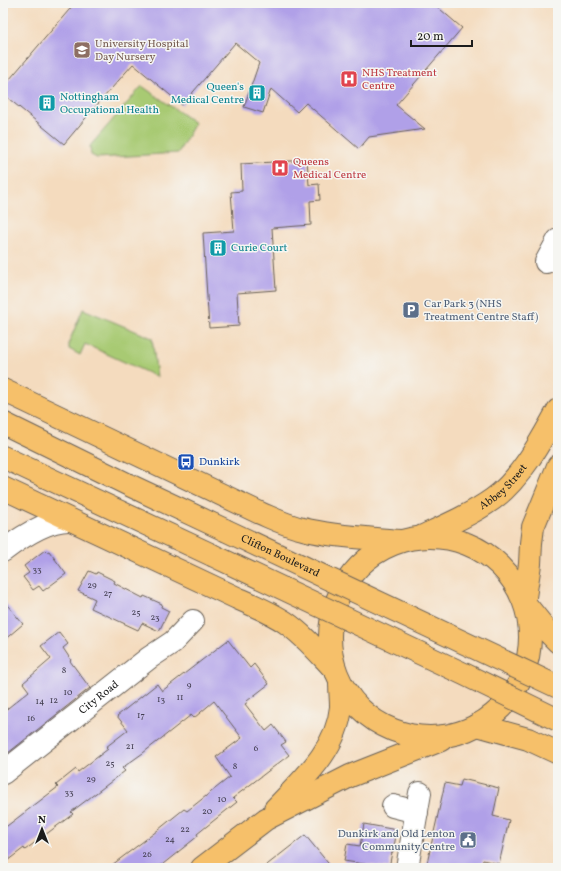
<svg xmlns="http://www.w3.org/2000/svg" width="561" height="871" viewBox="0 0 561 871" font-family="Vollkorn,serif">
<rect width="100%" height="100%" fill="#f6f6f2"/>
<filter id="ink" filterUnits="userSpaceOnUse"><feTurbulence type="fractalNoise" baseFrequency=".025" numOctaves="2"/><feDisplacementMap in="SourceGraphic" scale="8" xChannelSelector="R" yChannelSelector="G"/><feConvolveMatrix kernelMatrix="1 2 1 2 8 2 1 2 1" color-interpolation-filters="sRGB"/></filter>
<filter id="wash" filterUnits="userSpaceOnUse"><feTurbulence type="fractalNoise" baseFrequency=".012" numOctaves="4" result="noise"/><feDisplacementMap in="SourceGraphic" scale="16" xChannelSelector="R" yChannelSelector="G"/><feGaussianBlur stdDeviation="0.9" result="paint"/><feColorMatrix in="noise" values="0 0 0 0 0 0 0 0 0 0 0 0 0 0 0 0 0 1.4 0 .05"/><feComposite in="paint" operator="in"/></filter>
<g filter="url(#wash)">
<rect width="100%" height="100%" fill="#f4dbbe"/>
<path fill="#a8ca73" stroke="#627348" d="M 142,86 L 195,123 L 178,153 L 97,158 L 91,155 L 90,146 Z
M 83,309 L 152,338 L 157,377 L 85,344 L 80,355 L 69,349 L 69,342 Z"/>
<g id="blocks">
<path fill="#b0a0e8" d="M 75,3 L 433,3 L 462,28 L 396,105 L 425,129 L 369,137 L 359,149 L 306,103 L 297,112 L 271,89 L 263,113 L 244,107 L 259,63 L 235,43 L 182,105 L 133,64 L 90,113 L 64,144 L 3,94 L 3,87 Z
M 307,160 L 309,185 L 319,184 L 320,200 L 310,201 L 311,225 L 272,228 L 276,290 L 237,293 L 239,326 L 209,328 L 203,233 L 234,231 L 231,192 L 242,191 L 241,164 Z
M 45,550 L 47,552 L 49,551 L 66,574 L 43,591 L 39,586 L 33,590 L 23,577 L 29,573 L 24,566 Z
M 89,571 L 96,574 L 97,572 L 115,581 L 114,583 L 143,598 L 144,596 L 162,604 L 161,607 L 169,611 L 159,631 L 142,623 L 138,630 L 91,608 L 95,599 L 78,591 Z
M 3,600 L 23,624 L 3,641 Z
M 59,632 L 68,644 L 63,648 L 71,660 L 70,661 L 90,688 L 3,757 L 3,712 L 29,691 L 23,683 L 51,659 L 41,646 Z
M 228,640 L 250,668 L 254,664 L 269,684 L 247,701 L 248,702 L 245,704 L 266,731 L 273,725 L 286,742 L 281,745 L 289,755 L 233,798 L 237,802 L 197,834 L 198,836 L 158,868 L 108,868 L 153,834 L 184,809 L 187,811 L 230,777 L 216,757 L 242,738 L 214,701 L 194,718 L 191,715 L 143,753 L 122,768 L 125,771 L 71,812 L 73,814 L 25,850 L 24,848 L 3,864 L 3,829 L 58,787 L 56,785 L 76,769 L 78,772 L 108,749 L 106,747 L 128,730 L 117,716 L 157,684 L 162,691 Z
M 462,779 L 499,788 L 493,816 L 509,820 L 499,864 L 483,860 L 481,868 L 426,868 L 445,783 L 460,786 Z
M 364,824 L 397,830 L 393,852 L 392,852 L 389,868 L 344,861 L 347,844 L 360,846 Z
M 305,835 L 332,868 L 263,868 Z"/>
</g>
</g>
<g filter="url(#ink)">
<use href="#blocks" fill-opacity="0" stroke="#685f55" stroke-width="1"/>
<g fill="none" stroke-linecap="round" stroke-linejoin="round">
<g stroke="#685f55" stroke-width="24">
<g id="minor">
<path d="M 546,262 L 558,240"/>
<path d="M 3,551 C 20,538 47,520 69,520"/>
<path id="s1" d="M 3,773 L 149,658 L 173,642 L 193,621"/>
<path d="M 393,806 L 417,812"/>
<path d="M 407,868 L 420,793"/>
</g>
</g>
<g stroke="#685f55" stroke-width="24">
<g id="major">
<path id="s2" d="M 423,536 C 447,525 472,514 493,499 C 521,479 542,439 558,410"/>
<circle cx="430" cy="637" r="100"/>
<path d="M 525,597 L 530,564 L 531,543 L 533,527 L 558,466"/>
<path d="M 275,809 C 302,780 337,750 341,707 C 341,699 340,690 340,682"/>
<path d="M 202,868 L 266,819 L 350,776 L 441,740"/>
</g>
</g>
<g stroke="#685f55" stroke-width="24">
<path id="highway" d="M 3,390 L 260,513 C 274,519 288,526 303,529 C 335,537 368,538 400,541
M 3,423 L 127,484 L 225,530
M 3,457 L 212,555
M 3,488 L 237,598 C 253,605 270,612 285,622 C 304,635 319,653 335,670
M 527,606 L 548,632 L 558,642
M 477,725 L 528,739 L 558,753"/>
</g>
<use href="#minor" stroke="#fff" stroke-width="22"/>
<use href="#major" stroke="#f6c06b" stroke-width="22"/>
<use href="#highway" stroke="#f6c06b" stroke-width="22"/>
<g stroke="#685f55" stroke-width="24" stroke-linecap="butt">
<g id="highway-bridge">
<path id="s3" d="M 225,530 L 558,687"/>
<path d="M 212,555 L 464,674 L 558,720"/>
</g>
</g>
<use href="#highway-bridge" stroke="#f6c06b" stroke-width="22"/>
</g>
</g>
<defs>
<g id="school-square" transform="scale(0.9)"><rect x="-9" y="-9" width="18" height="18" rx="4" fill="#8d6e63" stroke="#f6f6f2"/><path d="M0-5L7-2L0 1L-7-2ZM-4 1L0 2.5L4 1V4Q0 6-4 4Z" fill="#fff"/></g>
<g id="hospital-square" transform="scale(0.9)"><rect x="-9" y="-9" width="18" height="18" rx="4" fill="#e0444e" stroke="#f6f6f2"/><path d="M-5-5h3v3.5h4V-5h3V5h-3V1.5h-4V5h-3Z" fill="#fff"/></g>
<g id="building-square" transform="scale(0.9)"><rect x="-9" y="-9" width="18" height="18" rx="4" fill="#0f9aa8" stroke="#f6f6f2"/><path d="M-4-6H4V6H1V3H-1V6H-4ZM-2.5-4.3h1.7v1.8h-1.7ZM.8-4.3h1.7v1.8H.8ZM-2.5-1h1.7V.8h-1.7ZM.8-1h1.7V.8H.8Z" fill="#fff"/></g>
<g id="parking-square" transform="scale(0.9)"><rect x="-9" y="-9" width="18" height="18" rx="4" fill="#5c6f8a" stroke="#f6f6f2"/><path d="M-3.5-5.5H1a3.5 3.5 0 0 1 0 7H-1V5.5H-3.5ZM-1-3.4V-.6H.8a1.4 1.4 0 0 0 0-2.8Z" fill="#fff"/></g>
<g id="bus-square" transform="scale(0.9)"><rect x="-9" y="-9" width="18" height="18" rx="4" fill="#1a4fb4" stroke="#f6f6f2"/><path d="M-5-6H5V4H4V6H2V4H-2V6H-4V4H-5ZM-3.5-4V0h7V-4ZM-3.5 1.2v1.5H-2V1.2ZM2 1.2v1.5H3.5V1.2Z" fill="#fff"/></g>
<g id="civic-square" transform="scale(0.9)"><rect x="-9" y="-9" width="18" height="18" rx="4" fill="#5c6f8a" stroke="#f6f6f2"/><path d="M-.6-6.5H3V-4.5H.6V-3L4-1V1h2V6H-6V1h2V-1L-.6-3ZM-1.2 2.5V6h2.4V2.5Z" fill="#fff"/></g>
</defs>
<g fill-rule="evenodd">
<use href="#school-square" x="82" y="50"/>
<use href="#hospital-square" x="349" y="79"/>
<use href="#building-square" x="257" y="93"/>
<use href="#building-square" x="47" y="103"/>
<use href="#hospital-square" x="280" y="168"/>
<use href="#building-square" x="218" y="248"/>
<use href="#parking-square" x="411" y="310"/>
<use href="#bus-square" x="186" y="462"/>
<use href="#civic-square" x="468" y="840"/>
</g>
<g text-anchor="middle" dominant-baseline="central" stroke-width="3" stroke-linejoin="round" paint-order="stroke">
<g font-size="9" fill="#413d4f">
<text x="37" y="569">33</text>
<text x="92" y="585">29</text>
<text x="108" y="593">27</text>
<text x="136" y="612">25</text>
<text x="155" y="617">23</text>
<text x="64" y="670">8</text>
<text x="189" y="685">9</text>
<text x="68" y="692">10</text>
<text x="180" y="697">11</text>
<text x="161" y="699">13</text>
<text x="54" y="700">12</text>
<text x="40" y="701">14</text>
<text x="141" y="715">17</text>
<text x="31" y="718">16</text>
<text x="130" y="746">21</text>
<text x="256" y="748">6</text>
<text x="110" y="763">25</text>
<text x="235" y="766">8</text>
<text x="91" y="779">29</text>
<text x="69" y="792">33</text>
<text x="222" y="799">10</text>
<text x="207" y="811">20</text>
<text x="185" y="829">22</text>
<text x="170" y="839">24</text>
<text x="147" y="854">26</text>
</g>
<g font-size="11" fill="#785e54" stroke="#f6f6f2" text-anchor="start">
<text x="95" y="44">University Hospital<tspan x="95" dy="13">Day Nursery</tspan></text>
</g>
<g font-size="11" fill="#be3a42" stroke="#f6f6f2" text-anchor="start">
<text x="362" y="73">NHS Treatment<tspan x="362" dy="13">Centre</tspan></text>
<text x="293" y="162">Queens<tspan x="293" dy="13">Medical Centre</tspan></text>
</g>
<g font-size="11" fill="#0d838f" stroke="#f6f6f2" text-anchor="start">
<text x="244" y="87" text-anchor="end">Queen's<tspan x="244" dy="13">Medical Centre</tspan></text>
<text x="60" y="97">Nottingham<tspan x="60" dy="13">Occupational Health</tspan></text>
<text x="231" y="248">Curie Court</text>
</g>
<g font-size="11" fill="#4e5e75" stroke="#f6f6f2" text-anchor="start">
<text x="424" y="304">Car Park 3 (NHS<tspan x="424" dy="13">Treatment Centre Staff)</tspan></text>
<text x="455" y="834" text-anchor="end">Dunkirk and Old Lenton<tspan x="455" dy="13">Community Centre</tspan></text>
</g>
<g font-size="11" fill="#164399" stroke="#f6f6f2" text-anchor="start">
<text x="199" y="462">Dunkirk</text>
</g>
<g font-size="11" fill="#1c1c1c" stroke="#f6f6f2">
<text stroke="none"><textPath href="#s2" startOffset="95">Abbey Street</textPath></text>
<text stroke="none"><textPath href="#s3" startOffset="61">Clifton Boulevard</textPath></text>
<text stroke="none"><textPath href="#s1" startOffset="122">City Road</textPath></text>
</g>
</g>
<rect width="561" height="871" fill="none" stroke="#f6f6f2" stroke-width="16"/>
<g transform="translate(42 829)" stroke="#f6f6f2" stroke-width="3" paint-order="stroke">
<path d="M0-3L7 15L0 10L-7 15Z" fill="#1c1c1c"/>
<text y="-6" font-size="11" font-weight="bold" text-anchor="middle" fill="#1c1c1c">N</text>
</g>
<path d="M411 40v6h61v-6" fill="none" stroke="#1c1c1c" stroke-width="2"/>
<text x="417" y="40" font-size="12" fill="#1c1c1c" stroke="#f6f6f2" stroke-width="3" paint-order="stroke">20 m</text>
</svg>
